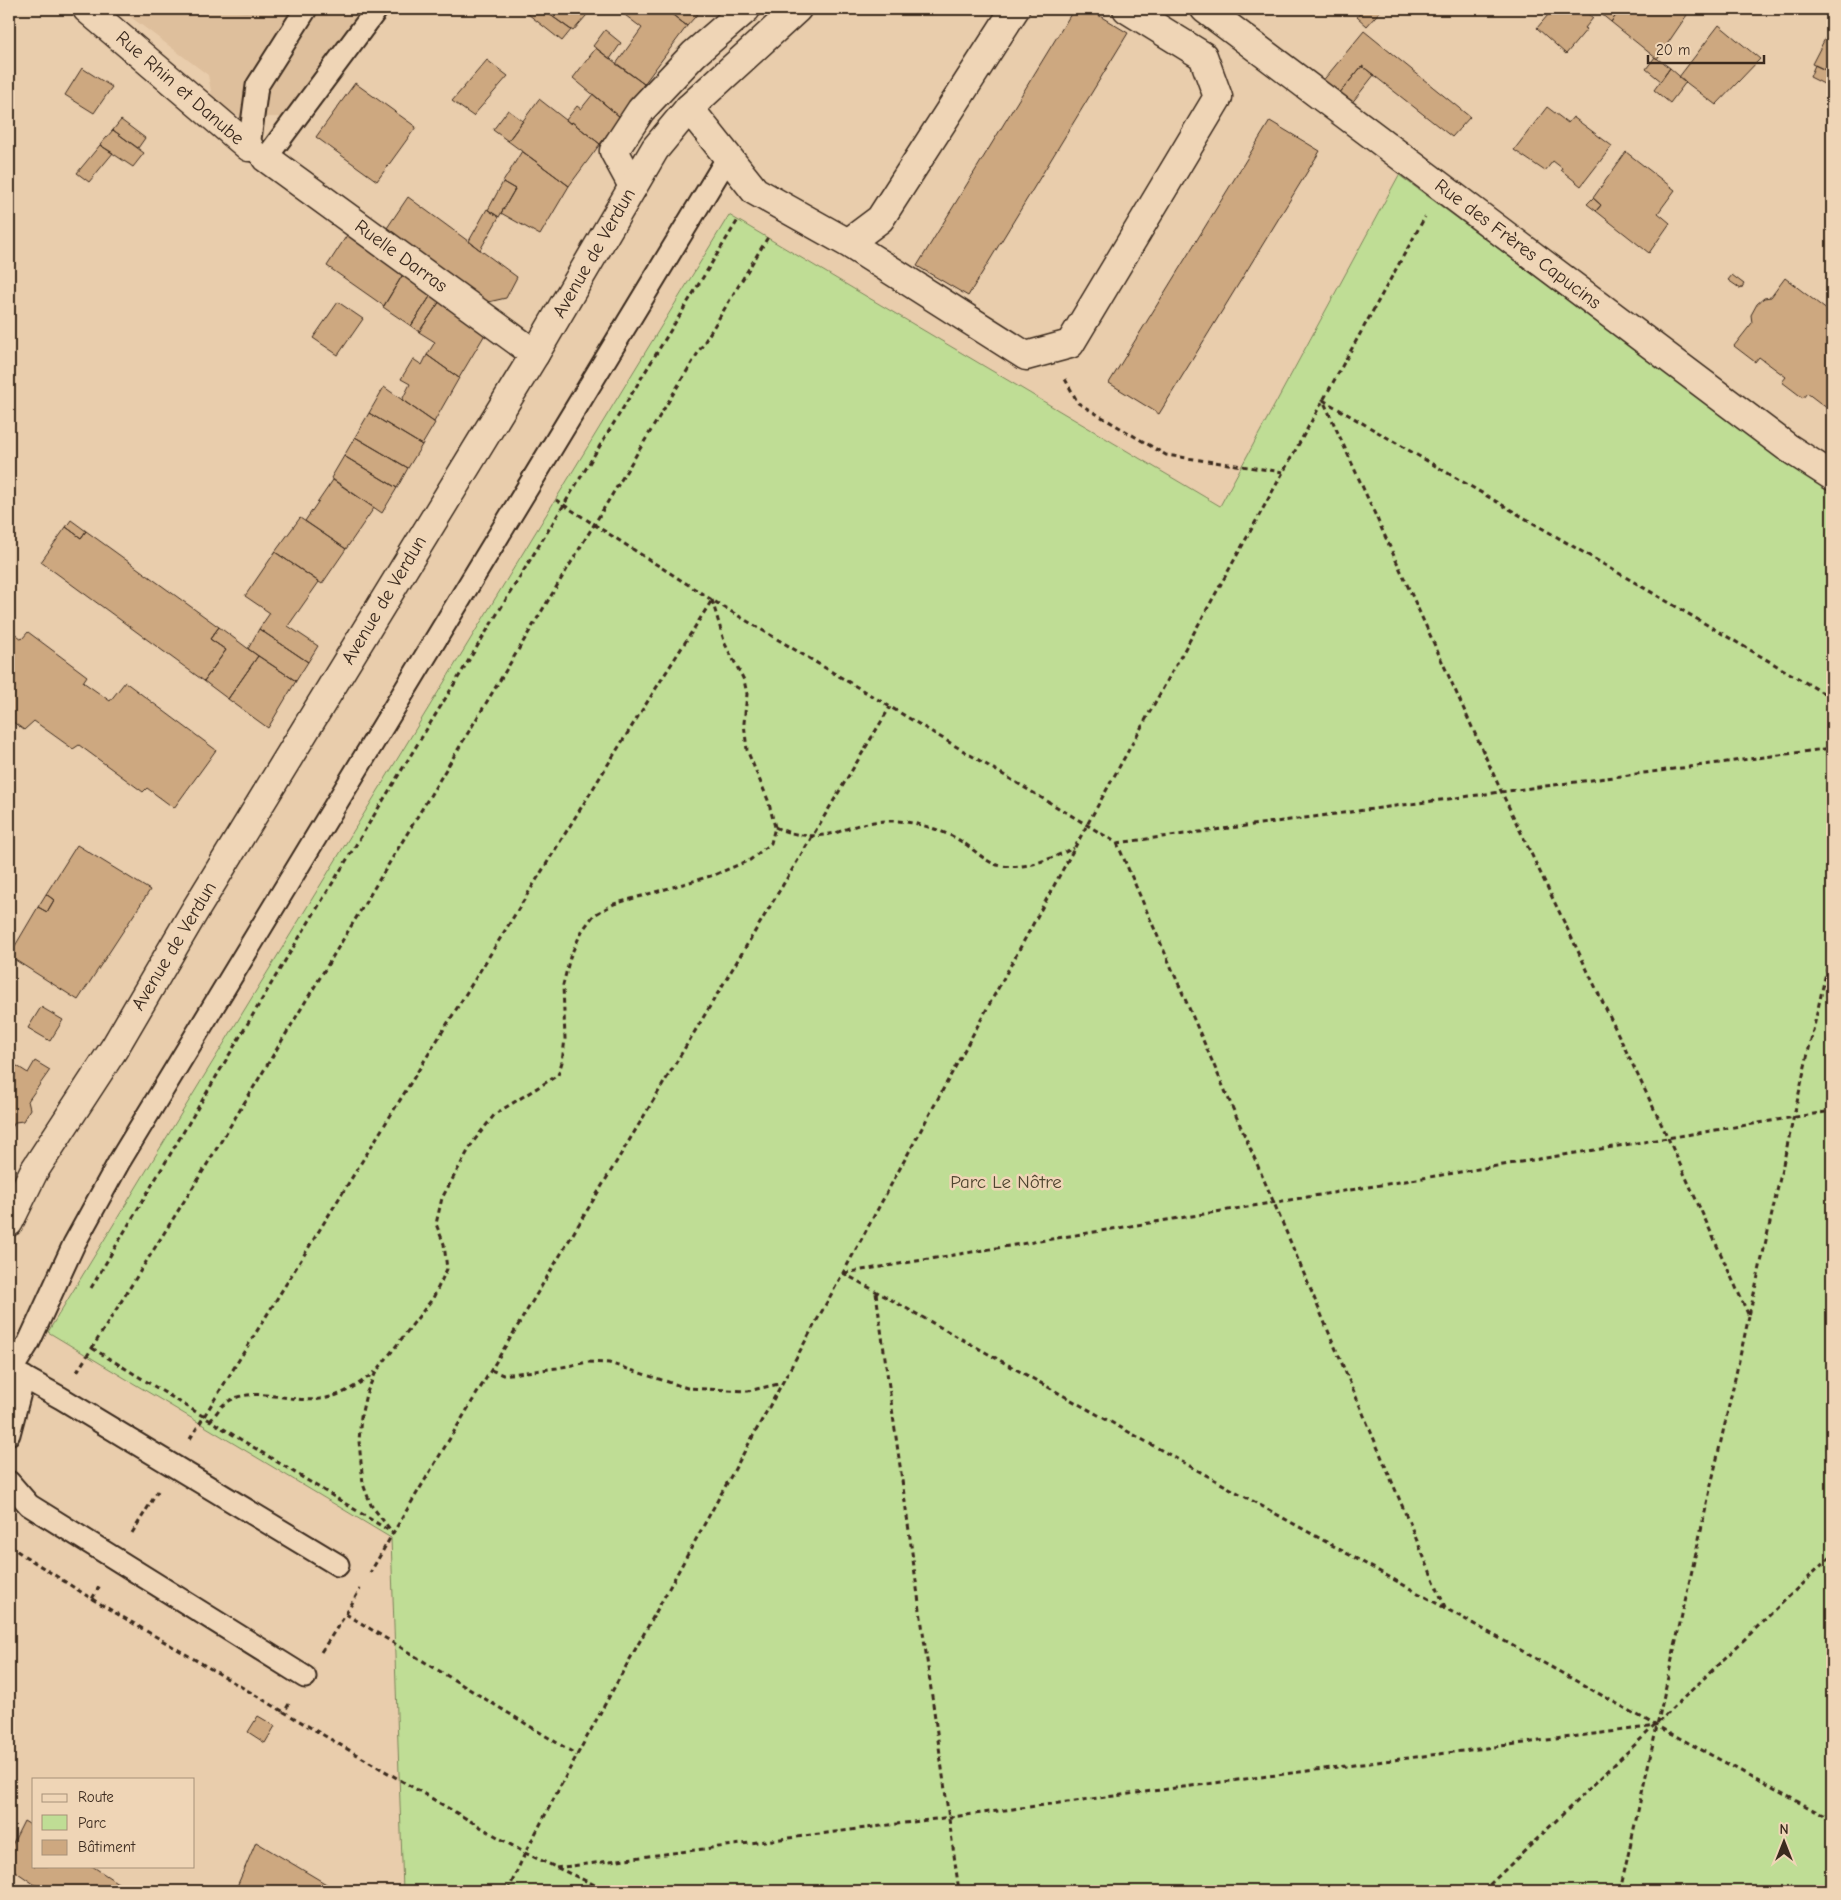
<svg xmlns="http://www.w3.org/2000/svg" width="1841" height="1900" viewBox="0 0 1841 1900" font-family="'Comic Neue',sans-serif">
<rect width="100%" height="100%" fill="#e9cdac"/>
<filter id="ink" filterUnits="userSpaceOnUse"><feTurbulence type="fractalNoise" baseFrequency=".02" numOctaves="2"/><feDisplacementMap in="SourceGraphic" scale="10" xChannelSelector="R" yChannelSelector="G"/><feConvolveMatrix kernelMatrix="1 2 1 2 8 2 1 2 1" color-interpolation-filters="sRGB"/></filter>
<g filter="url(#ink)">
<path fill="#debf9c" d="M 120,9 L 362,9 L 284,117 L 241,117 L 213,102 L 208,75 Z"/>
<path fill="#bfdd95" stroke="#7d845a" d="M 1399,175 L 1785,461 L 1832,491 L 1832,1891 L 403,1891 L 391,1538 L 48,1332 L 729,215 L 1220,506 Z"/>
<path fill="#cda880" stroke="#3b2a1e" d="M 214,9 L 257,9 L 257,11 L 214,10 Z
M 533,9 L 542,9 L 571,30 L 562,41 L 528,14 Z
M 542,9 L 592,9 L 573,31 Z
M 617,9 L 665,9 L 687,26 L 644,84 L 616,64 L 642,28 Z
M 665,9 L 702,9 L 687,26 Z
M 1074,9 L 1088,9 L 1128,33 L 968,296 L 917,266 Z
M 1364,9 L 1382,9 L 1367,26 L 1357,17 Z
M 1553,9 L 1562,9 L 1566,12 L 1569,9 L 1582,9 L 1593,18 L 1585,28 L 1587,29 L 1566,54 L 1537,28 Z
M 1595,9 L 1621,9 L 1611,22 Z
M 1621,9 L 1691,9 L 1657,59 L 1611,22 Z
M 1719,25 L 1760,59 L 1716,105 L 1679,77 Z
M 1831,27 L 1832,28 L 1832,73 L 1812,64 Z
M 605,30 L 621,43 L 610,59 L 593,46 Z
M 1364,31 L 1470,117 L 1452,137 L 1362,66 L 1338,95 L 1321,83 Z
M 596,48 L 644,84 L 620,117 L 573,78 Z
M 1655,57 L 1670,68 L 1661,81 L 1646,69 Z
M 487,60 L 508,76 L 473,116 L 452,101 Z
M 1815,65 L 1832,73 L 1832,88 L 1810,77 Z
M 1362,66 L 1374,75 L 1351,104 L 1338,95 Z
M 82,68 L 112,87 L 94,113 L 65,95 Z
M 1670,68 L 1686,82 L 1670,103 L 1654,90 Z
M 355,83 L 416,127 L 377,181 L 316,137 Z
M 593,94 L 620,117 L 600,144 L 572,122 L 571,124 L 566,120 L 577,106 L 581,109 Z
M 539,99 L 571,124 L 572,122 L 600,144 L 569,186 L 508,141 Z
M 1547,107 L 1568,123 L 1573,117 L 1612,146 L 1581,186 L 1561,170 L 1562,168 L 1553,161 L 1545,171 L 1514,150 Z
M 508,110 L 523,121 L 508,141 L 493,130 Z
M 121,120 L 145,138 L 138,148 L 113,130 Z
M 1270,121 L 1320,151 L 1159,414 L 1109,383 Z
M 113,130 L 144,153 L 133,167 L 100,145 Z
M 100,145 L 113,153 L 89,182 L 77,173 Z
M 522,151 L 569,186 L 540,235 L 501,213 L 515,189 L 503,182 Z
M 1626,152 L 1675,190 L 1658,213 L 1670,223 L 1649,253 L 1596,211 L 1601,205 L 1593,198 Z
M 503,182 L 515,189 L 499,217 L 488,210 Z
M 408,197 L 517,277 L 506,298 L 484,303 L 385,231 Z
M 1593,198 L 1601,205 L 1596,211 L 1587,204 Z
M 487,209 L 499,217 L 480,250 L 469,241 Z
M 349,232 L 405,271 L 384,306 L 327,266 Z
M 405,271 L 433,292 L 411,326 L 383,307 Z
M 1732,275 L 1744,284 L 1741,289 L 1728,280 Z
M 1785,278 L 1832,314 L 1832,412 L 1807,393 L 1803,398 L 1782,382 L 1786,377 L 1759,357 L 1755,362 L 1734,346 L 1752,323 L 1751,315 L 1757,304 L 1764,298 L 1771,297 Z
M 433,292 L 442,298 L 419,332 L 411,326 Z
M 442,298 L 487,331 L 459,378 L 427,355 L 435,342 L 419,332 Z
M 338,302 L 363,319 L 338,355 L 313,338 Z
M 427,355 L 459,378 L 434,422 L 402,400 L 410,384 L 401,379 L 413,359 L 422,365 Z
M 384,387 L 435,423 L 422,445 L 369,413 Z
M 369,413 L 422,445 L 408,468 L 355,437 Z
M 355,437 L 408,468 L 397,488 L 344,456 Z
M 344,456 L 397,488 L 382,513 L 331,478 Z
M 333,480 L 374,508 L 346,549 L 305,521 Z
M 300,518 L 346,549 L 322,584 L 275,552 Z
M 71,520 L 86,531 L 81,538 L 66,527 Z
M 66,527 L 81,538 L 86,531 L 219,627 L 210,639 L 226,650 L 204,681 L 41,562 Z
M 275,552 L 319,582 L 288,626 L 318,646 L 308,662 L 259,629 L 270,613 L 245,596 Z
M 219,627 L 258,656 L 228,699 L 204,681 L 226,650 L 210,639 Z
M 9,629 L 22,639 L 28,632 L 87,676 L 83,682 L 110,701 L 125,682 L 216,750 L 174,808 L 147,788 L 143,792 L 79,745 L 73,749 L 34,721 L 24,730 L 9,719 Z
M 259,629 L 308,662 L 296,681 L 248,649 Z
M 258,656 L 296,681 L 268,728 L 228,699 Z
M 77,845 L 150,890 L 78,1000 L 9,956 L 38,907 L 47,912 L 54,900 L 46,894 Z
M 46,894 L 54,900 L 47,912 L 38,907 Z
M 41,1007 L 63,1020 L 50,1041 L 28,1028 Z
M 9,1061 L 28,1073 L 35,1061 L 50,1070 L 28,1101 L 30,1109 L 23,1121 L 15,1122 L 9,1134 Z
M 258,1716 L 275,1726 L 265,1743 L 248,1732 Z
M 24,1821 L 34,1827 L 34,1866 L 92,1866 L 130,1891 L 44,1891 L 9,1867 L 9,1851 Z
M 256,1842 L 338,1891 L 235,1891 Z"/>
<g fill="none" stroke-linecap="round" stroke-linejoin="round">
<g stroke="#3b2a1e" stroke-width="25">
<path id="service" d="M 306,9 L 257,86 L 249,147 L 266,158 L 377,9
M 9,1369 L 61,1398 L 338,1565
M 11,1371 L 29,1342 L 74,1244 L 119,1162 L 728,157
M 9,1434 L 24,1377
M 9,1482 L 29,1505 L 305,1677"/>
</g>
<g stroke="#3b2a1e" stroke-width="31">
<path id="minor" d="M 87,9 L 249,147
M 1205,9 L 1787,447 L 1832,476
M 689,108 L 755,191 L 848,243 L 1026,356 L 1070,344 L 1218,97 L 1203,56 L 1127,9
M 266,158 L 535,354
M 633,186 L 614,151 L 641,110 L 694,54 L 746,9
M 848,243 L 880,219 L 1015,9"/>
</g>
<g stroke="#3b2a1e" stroke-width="31">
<path id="secondary" d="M 9,1222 L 34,1171 L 115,1047 L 194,912 L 535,354 L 655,149 L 689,108 L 797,9"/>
</g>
<path stroke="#3b2a1e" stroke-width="3" stroke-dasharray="5 4" stroke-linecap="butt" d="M 1065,379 L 1078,403 L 1166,455 L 1283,472
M 556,500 L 712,600 L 1117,843 L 1274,1203 L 1445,1607
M 712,600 L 725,644 L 744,680 L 747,694 L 744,723 L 747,750 L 768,800 L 775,827 L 771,843 L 750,860 L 714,875 L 614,904 L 594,915 L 582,931 L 570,957 L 563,985 L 565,1039 L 562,1062 L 558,1075 L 495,1114 L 473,1142 L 442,1198 L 436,1224 L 444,1244 L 447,1269 L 433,1298 L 376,1372 L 366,1394 L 361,1416 L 359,1441 L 363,1484 L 371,1505 L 393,1533 L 890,707
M 1832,698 L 1323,400 L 1502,793 L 1668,1138 L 1749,1316 L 1832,946
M 775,827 C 791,835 812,838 830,834 C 838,833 845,829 852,827 C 864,823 877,821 890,821 C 911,820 944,830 962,842 C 974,849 984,861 997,865 C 1024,871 1050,859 1074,848
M 1117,843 L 1832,748
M 843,1273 L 1657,1726 L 1832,1820
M 844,1273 L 1832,1111
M 91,1288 L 280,969 L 738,220
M 876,1293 L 959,1891
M 92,1348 L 393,1533 L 370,1573
M 491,1370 L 503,1375 L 557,1368 L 588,1362 L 609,1363 L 687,1388 L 748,1391 L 783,1383
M 77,1372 L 203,1171 L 768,237
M 210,1421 C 214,1417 218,1410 222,1406 C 249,1382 289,1404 320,1399 C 341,1397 359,1384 375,1372
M 190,1439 L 620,745 L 712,600
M 132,1533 L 158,1491
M 9,1546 L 92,1599 L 100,1585
M 92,1599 L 284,1712
M 346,1614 L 360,1589
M 321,1652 L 346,1614 L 577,1755
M 289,1704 L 284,1712 L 525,1853 L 608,1891
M 556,1868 L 1656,1726
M 508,1891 L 525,1853 L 577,1755 L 843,1273 L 1087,825 L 1425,217
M 1483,1891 L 1832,1555
M 1620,1891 L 1749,1316"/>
<use href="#service" stroke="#efd5b6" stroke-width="21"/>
<use href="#minor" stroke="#efd5b6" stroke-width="28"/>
<use href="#secondary" stroke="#efd5b6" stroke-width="28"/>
</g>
</g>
<g text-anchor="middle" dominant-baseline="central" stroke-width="5" stroke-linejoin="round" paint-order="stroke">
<g font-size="19" fill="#3b2a1e" stroke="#efd5b6">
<text transform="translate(180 88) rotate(41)">Rue Rhin et Danube</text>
<text transform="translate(1518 244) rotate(37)">Rue des Frères Capucins</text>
<text transform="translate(594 253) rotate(-60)">Avenue de Verdun</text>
<text transform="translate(401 256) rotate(36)">Ruelle Darras</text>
<text transform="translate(384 600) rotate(-59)">Avenue de Verdun</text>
<text transform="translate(174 946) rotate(-59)">Avenue de Verdun</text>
</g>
<g font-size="19" fill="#4f4530" stroke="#efd5b6">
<text x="1006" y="1182">Parc Le Nôtre</text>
</g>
</g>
<rect width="1841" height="1900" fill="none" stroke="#efd5b6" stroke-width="30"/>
<rect x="15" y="15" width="1811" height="1870" fill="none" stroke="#3b2a1e" stroke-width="2" filter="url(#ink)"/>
<rect x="32" y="1778" width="162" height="90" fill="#efd5b6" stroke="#a79179"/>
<rect x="42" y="1794" width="25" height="8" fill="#efd5b6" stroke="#a79179"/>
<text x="78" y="1802" font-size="15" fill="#3b2a1e">Route</text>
<rect x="42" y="1815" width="25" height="15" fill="#bfdd95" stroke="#a79179"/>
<text x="78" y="1828" font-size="15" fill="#3b2a1e">Parc</text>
<rect x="42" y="1840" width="25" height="15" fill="#cda880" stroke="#a79179"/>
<text x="78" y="1852" font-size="15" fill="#3b2a1e">Bâtiment</text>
<g transform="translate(1784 1842)" stroke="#efd5b6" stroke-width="4" paint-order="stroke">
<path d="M0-4L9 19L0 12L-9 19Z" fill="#3b2a1e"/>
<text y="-8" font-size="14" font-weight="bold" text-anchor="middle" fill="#3b2a1e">N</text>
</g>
<path d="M1648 55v8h116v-8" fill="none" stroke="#3b2a1e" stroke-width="2.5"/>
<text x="1656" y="55" font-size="15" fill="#3b2a1e" stroke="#efd5b6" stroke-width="4" paint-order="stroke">20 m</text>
</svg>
